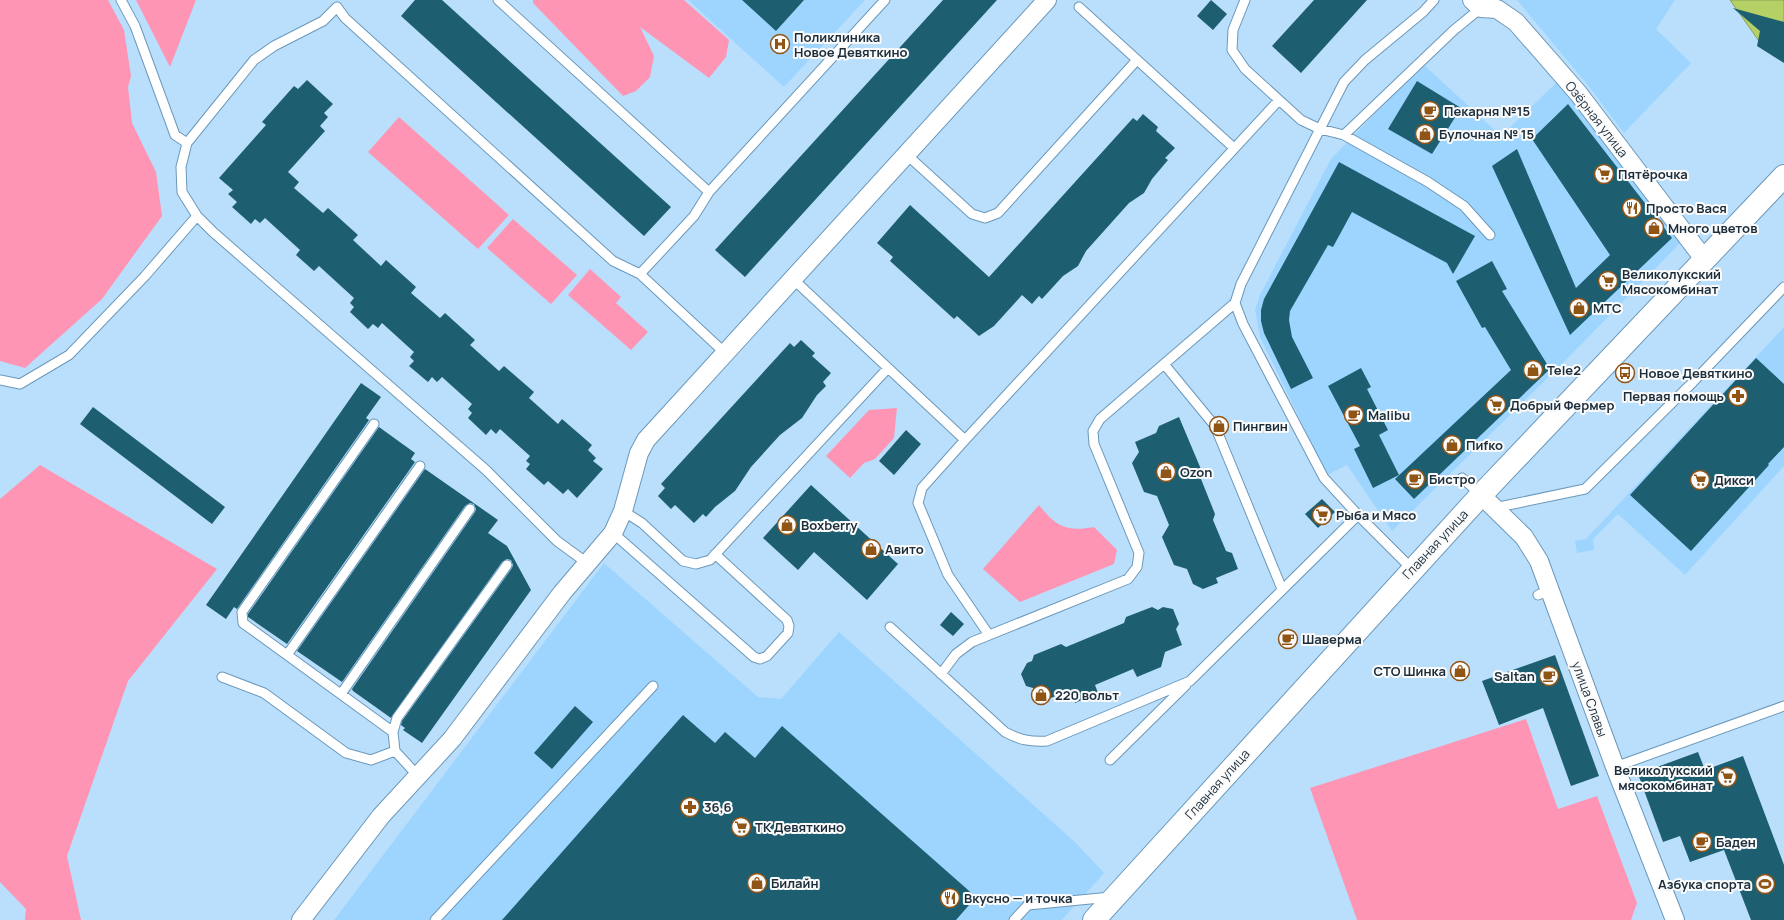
<svg xmlns="http://www.w3.org/2000/svg" width="1784" height="920" viewBox="0 0 1784 920" font-family="Manrope,sans-serif">
<rect width="100%" height="100%" fill="#badffc"/>
<path fill="#9ed5fe" d="M 688,0 L 865,0 L 784,87 Z
M 1517,0 L 1675,0 L 1656,29 L 1691,63 L 1624,133 L 1587,84 Z
M 1423,64 L 1501,136 L 1557,82 L 1592,122 L 1683,240 L 1564,362 L 1392,531 L 1347,465 L 1327,475 L 1260,337 L 1255,310 L 1260,295 L 1331,159 Z
M 1784,327 L 1784,466 L 1685,575 L 1618,514 L 1593,539 L 1594,550 L 1577,553 L 1575,541 L 1586,539 Z
M 604,563 L 758,697 L 781,699 L 839,632 L 1075,842 L 1104,873 L 1062,920 L 334,920 Z"/>
<path fill="#fe95b5" d="M 0,0 L 108,0 L 124,30 L 131,76 L 128,87 L 132,123 L 156,172 L 162,216 L 102,299 L 25,368 L 0,361 Z
M 136,0 L 196,0 L 170,67 Z
M 533,0 L 684,0 L 729,40 L 726,57 L 709,78 L 640,27 L 654,56 L 650,77 L 636,91 L 623,96 L 533,3 Z
M 399,117 L 509,215 L 478,249 L 368,152 Z
M 513,219 L 577,275 L 551,304 L 487,248 Z
M 590,269 L 621,297 L 616,303 L 648,332 L 631,350 L 568,295 Z
M 897,408 L 894,438 L 875,459 L 864,463 L 850,478 L 826,456 L 869,410 Z
M 40,465 L 217,569 L 128,681 L 67,856 L 81,920 L 25,920 L 26,909 L 0,882 L 0,499 Z
M 1039,505 C 1056,527 1067,532 1094,527 L 1117,550 L 1114,564 L 1020,602 L 983,569 Z
M 1526,719 L 1558,809 L 1597,796 L 1637,903 L 1631,920 L 1357,920 L 1310,788 Z"/>
<path fill="#b5d064" stroke="#879f58" d="M 1730,0 L 1784,0 L 1784,51 L 1766,51 Z"/>
<path fill="#1d5e71" d="M 415,0 L 442,0 L 671,207 L 644,236 L 401,16 Z
M 742,0 L 804,0 L 776,31 Z
M 943,0 L 997,0 L 745,277 L 715,250 Z
M 1211,0 L 1227,14 L 1213,30 L 1197,16 Z
M 1314,0 L 1367,0 L 1301,73 L 1272,46 Z
M 1733,8 L 1784,22 L 1784,63 L 1757,46 L 1760,31 Z
M 307,80 L 333,104 L 324,113 L 328,117 L 320,126 L 325,131 L 288,172 L 299,182 L 294,188 L 323,213 L 328,208 L 358,235 L 353,240 L 381,266 L 386,260 L 416,287 L 411,293 L 440,318 L 445,313 L 475,340 L 470,345 L 499,371 L 504,366 L 534,392 L 529,398 L 558,424 L 562,419 L 592,445 L 588,450 L 596,458 L 593,461 L 603,469 L 577,498 L 568,489 L 563,494 L 548,481 L 544,485 L 526,469 L 530,464 L 526,461 L 530,456 L 500,429 L 496,434 L 491,429 L 486,435 L 468,418 L 472,413 L 468,409 L 472,404 L 442,377 L 437,382 L 432,377 L 428,382 L 409,366 L 414,361 L 410,357 L 414,352 L 382,323 L 378,328 L 373,324 L 368,329 L 350,312 L 354,307 L 350,303 L 354,298 L 319,266 L 314,271 L 296,255 L 300,250 L 265,218 L 260,223 L 255,219 L 251,224 L 232,207 L 237,202 L 228,194 L 233,190 L 219,178 L 266,125 L 262,122 L 294,86 L 298,89 Z
M 1417,81 L 1461,108 L 1432,154 L 1388,129 Z
M 1568,104 L 1672,238 L 1570,335 L 1492,166 L 1517,149 L 1576,288 L 1610,255 L 1532,139 Z
M 1143,114 L 1158,127 L 1156,131 L 1175,148 L 1165,158 L 1168,160 L 1152,179 L 1144,193 L 1129,203 L 1086,251 L 1078,266 L 1063,276 L 1042,299 L 1039,296 L 1032,304 L 1022,295 L 994,326 L 979,336 L 957,316 L 954,319 L 890,261 L 893,257 L 877,243 L 910,205 L 989,277 L 1133,118 L 1137,121 Z
M 1339,162 L 1475,236 L 1453,274 L 1447,263 L 1352,212 L 1333,247 L 1328,245 L 1290,311 L 1289,320 L 1292,337 L 1313,378 L 1291,389 L 1264,333 L 1261,321 L 1261,310 L 1264,299 Z
M 1492,261 L 1507,289 L 1502,291 L 1550,369 L 1414,499 L 1395,479 L 1511,370 L 1485,327 L 1482,328 L 1456,281 Z
M 801,340 L 815,353 L 812,356 L 831,373 L 823,382 L 826,386 L 817,395 L 802,418 L 780,435 L 751,467 L 735,491 L 715,507 L 706,517 L 703,514 L 694,523 L 675,505 L 671,509 L 658,496 L 665,488 L 661,484 L 790,343 L 794,347 Z
M 1756,358 L 1784,384 L 1784,447 L 1768,464 L 1769,465 L 1691,551 L 1630,495 Z
M 1361,368 L 1371,387 L 1367,389 L 1388,430 L 1379,435 L 1399,475 L 1373,488 L 1354,449 L 1360,446 L 1328,386 Z
M 361,383 L 381,397 L 366,418 L 369,420 L 237,609 L 234,607 L 226,619 L 206,605 Z
M 93,407 L 225,507 L 212,524 L 80,424 Z
M 1179,417 L 1203,474 L 1201,479 L 1215,514 L 1213,520 L 1226,551 L 1232,553 L 1238,569 L 1216,578 L 1218,583 L 1203,589 L 1193,584 L 1187,569 L 1174,565 L 1162,537 L 1169,525 L 1157,496 L 1144,492 L 1132,463 L 1139,452 L 1135,442 L 1156,433 L 1159,426 Z
M 379,427 L 415,453 L 411,459 L 415,462 L 287,644 L 248,617 L 248,614 Z
M 906,430 L 921,444 L 894,475 L 879,461 Z
M 425,469 L 498,520 L 488,533 L 507,546 L 531,590 L 422,743 L 403,730 L 405,728 L 401,725 L 402,721 L 512,568 L 513,565 L 511,560 L 507,559 L 502,562 L 391,718 L 353,691 L 352,689 L 475,512 L 476,509 L 474,504 L 470,503 L 465,506 L 342,682 L 297,651 Z
M 811,485 L 898,564 L 867,600 L 814,552 L 798,570 L 763,538 Z
M 1322,499 L 1335,512 L 1318,528 L 1305,514 Z
M 1152,607 L 1158,610 L 1163,607 L 1173,609 L 1179,624 L 1176,629 L 1182,645 L 1165,652 L 1161,667 L 1137,677 L 1133,669 L 1095,685 L 1098,693 L 1075,703 L 1073,696 L 1065,699 L 1058,695 L 1039,703 L 1033,688 L 1026,686 L 1021,674 L 1027,663 L 1032,661 L 1034,655 L 1061,644 L 1066,647 L 1124,623 L 1126,617 Z
M 951,612 L 964,624 L 953,636 L 940,625 Z
M 1555,655 L 1599,776 L 1571,786 L 1543,708 L 1499,725 L 1482,681 Z
M 575,706 L 593,722 L 552,769 L 534,753 Z
M 683,715 L 715,743 L 725,732 L 755,758 L 782,726 L 976,897 L 956,920 L 502,920 Z
M 1698,752 L 1705,770 L 1743,756 L 1784,865 L 1784,920 L 1751,920 L 1724,850 L 1690,862 L 1680,836 L 1663,842 L 1638,774 Z"/>
<g fill="none" stroke-linecap="round" stroke-linejoin="round">
<g stroke="#6b98ba" stroke-width="11">
<path id="service" d="M 121,0 L 135,26 L 175,135 L 187,143
M 498,0 L 709,192
M 1245,0 L 1233,30 L 1232,50 L 1245,69 L 1301,120 L 1320,129 L 1344,135 L 1428,182 L 1464,206 L 1490,235
M 337,7 L 323,21 L 274,46 L 254,60 L 187,143 L 181,167 L 182,192 L 197,216 L 213,232 L 486,470 L 557,541 L 587,563
M 337,7 L 345,18 L 613,261 L 640,274 L 725,353
M 1079,7 L 1234,148
M 1344,135 L 1454,30 L 1481,8
M 906,154 L 972,214 L 985,218 L 998,213 L 1136,61
M 640,274 L 694,216 L 709,192 L 885,0
M 793,279 L 965,440 L 922,488 L 918,503 L 948,575 L 989,635
M 1164,364 L 1215,426 L 1282,589
M 0,380 L 20,384 L 69,355 L 145,276 L 197,216
M 374,424 L 242,612 L 243,623 L 393,732 L 395,751 L 418,776
M 965,440 L 1279,100
M 1462,478 L 1481,495
M 1494,508 L 1585,489 L 1693,382 L 1784,287
M 623,511 L 642,523 L 683,561 L 696,564 L 710,560 L 888,368
M 613,533 L 754,657 L 760,659 L 767,656 L 788,633 L 789,626 L 787,620 L 715,554
M 1412,569 L 1358,515 L 1324,478 L 1243,324 L 1235,303 L 1241,284 L 1344,82 L 1365,60 L 1423,12 L 1434,0
M 1538,595 L 1550,590
M 890,627 L 1005,732 C 1020,740 1030,742 1047,741 L 1190,681 L 1358,515
M 287,655 L 420,466
M 941,674 L 956,654 L 972,642 L 1128,579 L 1137,567 L 1139,553 L 1094,444 L 1093,431 L 1100,419 L 1235,303
M 222,677 L 264,693 L 346,753 L 371,760 L 395,751
M 341,694 L 470,509
M 393,732 L 397,718 L 507,565
M 1110,760 L 1186,685
M 1615,767 L 1784,706
M 435,920 L 653,686
M 1014,920 L 1028,905 L 1111,897"/>
</g>
<g stroke="#6b98ba" stroke-width="20">
<path id="minor" d="M 1472,0 L 1481,8 L 1497,9 L 1516,22 L 1578,93 L 1704,259
M 1481,495 L 1524,537 L 1539,561 L 1615,767 L 1675,920
M 301,920 L 381,816 L 452,739 L 562,593 L 613,533 L 623,511 L 639,453 L 646,440 L 1047,0"/>
</g>
<g stroke="#6b98ba" stroke-width="24">
<path id="secondary" d="M 1094,920 L 1481,495 L 1784,176"/>
</g>
<use href="#service" stroke="#fff" stroke-width="9"/>
<use href="#minor" stroke="#fff" stroke-width="18"/>
<use href="#secondary" stroke="#fff" stroke-width="22"/>
</g>
<defs>
<g id="hospital-ring" transform="scale(1)"><circle r="9.5" fill="#fbfbfb" stroke="#905415" stroke-width="1.5"/><path d="M-5-5h3v3.5h4V-5h3V5h-3V1.5h-4V5h-3Z" fill="#905415"/></g>
<g id="cafe-ring" transform="scale(1)"><circle r="9.5" fill="#fbfbfb" stroke="#905415" stroke-width="1.5"/><path d="M-5.5-4.5H6V0H3Q3 3.5 0 3.5H-2.5Q-5.5 3.5-5.5 0ZM3-3.2v2h1.7v-2ZM-6 4.5H4V6H-6Z" fill="#905415"/></g>
<g id="shop-ring" transform="scale(1)"><circle r="9.5" fill="#fbfbfb" stroke="#905415" stroke-width="1.5"/><path d="M-5-2.5h2.3a2.7 3.5 0 0 1 5.4 0H5L5.5 6h-11ZM-1.5-2.5h3a1.5 2.3 0 0 0-3 0Z" fill="#905415"/></g>
<g id="supermarket-ring" transform="scale(1)"><circle r="9.5" fill="#fbfbfb" stroke="#905415" stroke-width="1.5"/><path d="M-6-5.5h2.5l.6 2H6L4.5 2H-2.5L-4.4-4H-6ZM-1.5 3.2a1.3 1.3 0 1 0 .1 0ZM3 3.2a1.3 1.3 0 1 0 .1 0Z" fill="#905415"/></g>
<g id="restaurant-ring" transform="scale(1)"><circle r="9.5" fill="#fbfbfb" stroke="#905415" stroke-width="1.5"/><path d="M-5-6h1v4h1v-4h1v4h1v-4h1v5L-1.5 .5V6h-2V.5L-5-1ZM5-6V6H3V1.5H1.5Q1.5-4 5-6Z" fill="#905415"/></g>
<g id="bus-ring" transform="scale(1)"><circle r="9.5" fill="#fbfbfb" stroke="#905415" stroke-width="1.5"/><path d="M-5-6H5V4H4V6H2V4H-2V6H-4V4H-5ZM-3.5-4V0h7V-4ZM-3.5 1.2v1.5H-2V1.2ZM2 1.2v1.5H3.5V1.2Z" fill="#905415"/></g>
<g id="pharmacy-ring" transform="scale(1)"><circle r="9.5" fill="#fbfbfb" stroke="#905415" stroke-width="1.5"/><path d="M-2-6h4v4h4v4h-4v4h-4v-4h-4v-4h4Z" fill="#905415"/></g>
<g id="stadium-ring" transform="scale(1)"><circle r="9.5" fill="#fbfbfb" stroke="#905415" stroke-width="1.5"/><path d="M0-5a6.5 5 0 1 0 0 10a6.5 5 0 1 0 0-10ZM-3.5-1.8h7v3.6h-7Z" fill="#905415"/></g>
</defs>
<g fill-rule="evenodd">
<use href="#hospital-ring" x="780" y="44"/>
<use href="#cafe-ring" x="1430" y="111"/>
<use href="#shop-ring" x="1425" y="134"/>
<use href="#supermarket-ring" x="1604" y="174"/>
<use href="#restaurant-ring" x="1632" y="208"/>
<use href="#shop-ring" x="1654" y="228"/>
<use href="#supermarket-ring" x="1608" y="281"/>
<use href="#shop-ring" x="1579" y="308"/>
<use href="#shop-ring" x="1533" y="370"/>
<use href="#bus-ring" x="1625" y="373"/>
<use href="#pharmacy-ring" x="1738" y="396"/>
<use href="#supermarket-ring" x="1496" y="405"/>
<use href="#cafe-ring" x="1354" y="415"/>
<use href="#shop-ring" x="1219" y="426"/>
<use href="#shop-ring" x="1452" y="445"/>
<use href="#shop-ring" x="1166" y="472"/>
<use href="#cafe-ring" x="1415" y="479"/>
<use href="#supermarket-ring" x="1700" y="480"/>
<use href="#supermarket-ring" x="1322" y="515"/>
<use href="#shop-ring" x="787" y="525"/>
<use href="#shop-ring" x="871" y="549"/>
<use href="#cafe-ring" x="1288" y="639"/>
<use href="#shop-ring" x="1460" y="671"/>
<use href="#cafe-ring" x="1549" y="676"/>
<use href="#shop-ring" x="1041" y="695"/>
<use href="#supermarket-ring" x="1727" y="777"/>
<use href="#pharmacy-ring" x="690" y="807"/>
<use href="#supermarket-ring" x="741" y="827"/>
<use href="#cafe-ring" x="1702" y="842"/>
<use href="#shop-ring" x="757" y="883"/>
<use href="#stadium-ring" x="1765" y="884"/>
<use href="#restaurant-ring" x="950" y="898"/>
</g>
<g text-anchor="middle" dominant-baseline="central" stroke-width="4" stroke-linejoin="round" paint-order="stroke">
<g font-size="13" font-weight="bold" fill="#1c2e3c" stroke="#fbfbfb" text-anchor="start">
<text x="794" y="37">Поликлиника<tspan x="794" dy="15">Новое Девяткино</tspan></text>
<text x="1444" y="111">Пекарня №15</text>
<text x="1439" y="134">Булочная № 15</text>
<text x="1618" y="174">Пятёрочка</text>
<text x="1646" y="208">Просто Вася</text>
<text x="1668" y="228">Много цветов</text>
<text x="1622" y="274">Великолукский<tspan x="1622" dy="15">Мясокомбинат</tspan></text>
<text x="1593" y="308">МТС</text>
<text x="1547" y="370">Tele2</text>
<text x="1639" y="373">Новое Девяткино</text>
<text x="1724" y="396" text-anchor="end">Первая помощь</text>
<text x="1510" y="405">Добрый Фермер</text>
<text x="1368" y="415">Malibu</text>
<text x="1233" y="426">Пингвин</text>
<text x="1466" y="445">Пиfко</text>
<text x="1180" y="472">Ozon</text>
<text x="1429" y="479">Бистро</text>
<text x="1714" y="480">Дикси</text>
<text x="1336" y="515">Рыба и Мясо</text>
<text x="801" y="525">Boxberry</text>
<text x="885" y="549">Авито</text>
<text x="1302" y="639">Шаверма</text>
<text x="1446" y="671" text-anchor="end">СТО Шинка</text>
<text x="1535" y="676" text-anchor="end">Saltan</text>
<text x="1055" y="695">220 вольт</text>
<text x="1713" y="770" text-anchor="end">Великолукский<tspan x="1713" dy="15">мясокомбинат</tspan></text>
<text x="704" y="807">36,6</text>
<text x="755" y="827">ТК Девяткино</text>
<text x="1716" y="842">Баден</text>
<text x="771" y="883">Билайн</text>
<text x="1751" y="884" text-anchor="end">Азбука спорта</text>
<text x="964" y="898">Вкусно — и точка</text>
</g>
<g font-size="13" fill="#1c2e3c" stroke="#fbfbfb">
<text transform="translate(1597 119) rotate(52)">Озёрная улица</text>
<text transform="translate(1435 544) rotate(-47)">Главная улица</text>
<text transform="translate(1590 699) rotate(70)">улица Славы</text>
<text transform="translate(1217 784) rotate(-48)">Главная улица</text>
</g>
</g>
</svg>
